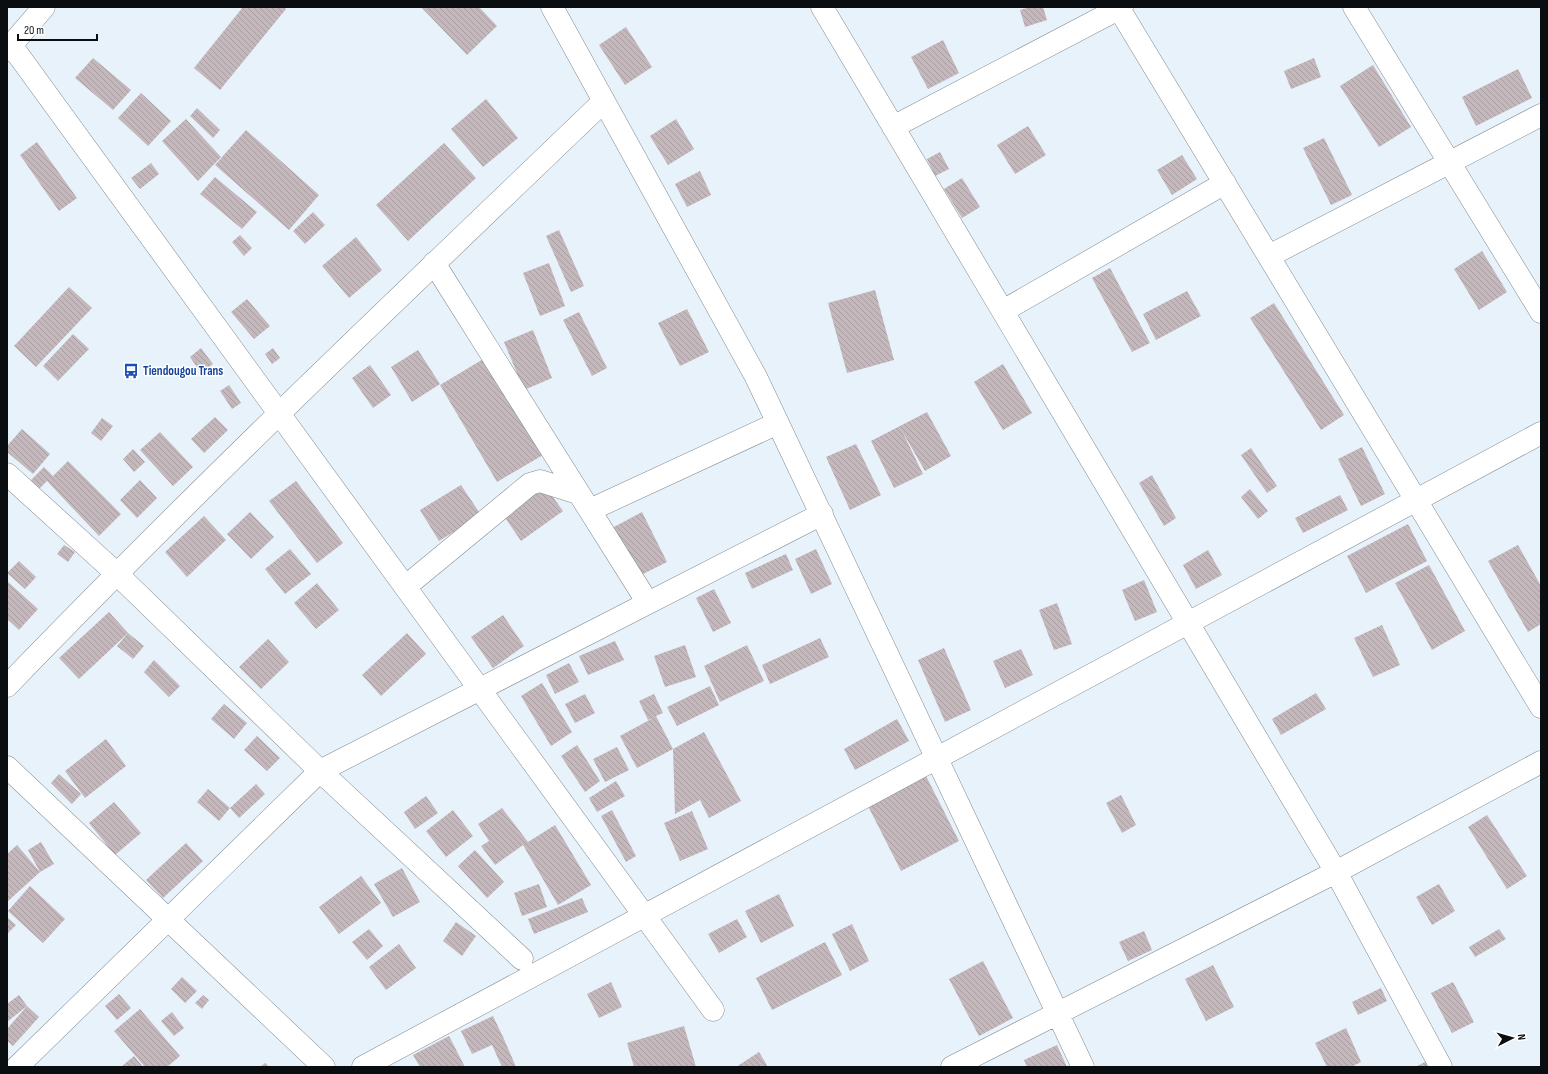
<svg xmlns="http://www.w3.org/2000/svg" width="1548" height="1074" viewBox="0 0 1548 1074" font-family="'Sofia Sans Condensed',sans-serif">
<defs>
<pattern id="building-back-hatch" width="6" height="6" patternUnits="userSpaceOnUse"><rect width="6" height="6" fill="#c5b8bd"/><path d="M-1 5l2 2M0 0l6 6M5-1l2 2" fill="none" stroke="#a89da1"/></pattern>
</defs>
<rect width="100%" height="100%" fill="#e8f2fb"/>
<path fill="url(#building-back-hatch)" d="M 243,7 L 284,7 L 286,9 L 220,90 L 194,68 Z
M 421,7 L 479,7 L 497,26 L 467,55 Z
M 1030,7 L 1043,7 L 1047,20 L 1025,27 L 1020,10 Z
M 626,27 L 652,67 L 625,85 L 599,45 Z
M 943,40 L 959,73 L 928,89 L 911,57 Z
M 93,58 L 131,90 L 113,110 L 75,78 Z
M 1314,58 L 1321,77 L 1291,89 L 1284,71 Z
M 1373,65 L 1411,127 L 1379,147 L 1340,86 Z
M 1518,69 L 1532,98 L 1476,126 L 1462,97 Z
M 141,93 L 171,121 L 148,146 L 118,118 Z
M 486,99 L 518,138 L 483,167 L 451,129 Z
M 197,108 L 220,130 L 213,138 L 190,116 Z
M 186,119 L 221,157 L 198,181 L 162,141 Z
M 676,119 L 694,149 L 668,165 L 650,136 Z
M 1028,126 L 1046,155 L 1015,174 L 997,145 Z
M 246,130 L 319,195 L 289,230 L 215,165 Z
M 1324,138 L 1352,195 L 1331,205 L 1303,148 Z
M 37,142 L 77,198 L 59,211 L 20,155 Z
M 444,143 L 476,178 L 408,241 L 376,205 Z
M 940,152 L 949,169 L 935,176 L 927,159 Z
M 1182,155 L 1197,179 L 1172,195 L 1157,170 Z
M 151,163 L 159,174 L 140,189 L 131,178 Z
M 700,171 L 711,195 L 687,207 L 675,184 Z
M 215,177 L 257,212 L 242,229 L 200,194 Z
M 962,178 L 980,207 L 962,218 L 944,189 Z
M 313,212 L 325,225 L 305,244 L 293,231 Z
M 559,230 L 584,286 L 571,292 L 546,236 Z
M 240,235 L 252,248 L 244,256 L 232,242 Z
M 356,237 L 382,270 L 349,298 L 322,266 Z
M 1482,251 L 1507,292 L 1479,310 L 1454,269 Z
M 549,263 L 565,306 L 540,316 L 523,273 Z
M 1110,268 L 1150,343 L 1132,352 L 1092,278 Z
M 69,287 L 92,308 L 36,367 L 14,346 Z
M 875,290 L 894,360 L 847,373 L 828,303 Z
M 1187,291 L 1201,316 L 1156,340 L 1143,314 Z
M 247,299 L 270,326 L 254,339 L 231,312 Z
M 1274,303 L 1344,415 L 1321,430 L 1250,318 Z
M 687,309 L 709,352 L 680,366 L 658,323 Z
M 579,312 L 607,368 L 592,376 L 563,320 Z
M 533,330 L 552,378 L 524,390 L 504,342 Z
M 73,334 L 89,349 L 58,381 L 43,366 Z
M 201,348 L 213,364 L 201,373 L 190,357 Z
M 273,348 L 280,358 L 272,364 L 265,354 Z
M 418,350 L 440,384 L 412,402 L 391,367 Z
M 485,358 L 543,455 L 497,482 L 440,385 Z
M 1003,364 L 1032,413 L 1003,430 L 974,382 Z
M 370,365 L 391,395 L 373,408 L 352,378 Z
M 229,385 L 241,403 L 232,409 L 220,391 Z
M 927,412 L 951,456 L 925,471 L 902,431 L 923,474 L 894,488 L 871,441 Z
M 215,417 L 228,430 L 204,453 L 191,439 Z
M 102,418 L 113,426 L 101,441 L 91,433 Z
M 22,429 L 50,454 L 33,474 L 7,452 L 7,446 Z
M 160,432 L 193,467 L 173,486 L 140,450 Z
M 856,444 L 881,495 L 850,510 L 826,457 Z
M 1362,447 L 1385,494 L 1361,506 L 1338,459 Z
M 1251,448 L 1277,486 L 1267,493 L 1241,455 Z
M 133,449 L 145,462 L 134,472 L 123,459 Z
M 68,461 L 121,514 L 99,536 L 47,481 L 35,493 L 27,484 L 44,467 L 53,476 Z
M 1152,475 L 1176,518 L 1164,526 L 1139,483 Z
M 140,480 L 157,498 L 137,518 L 120,500 Z
M 296,481 L 343,543 L 317,563 L 269,501 Z
M 461,485 L 481,515 L 439,541 L 420,510 Z
M 545,486 L 563,511 L 521,541 L 504,516 Z
M 1250,489 L 1268,511 L 1258,519 L 1241,497 Z
M 1340,495 L 1348,510 L 1303,533 L 1295,518 Z
M 250,512 L 274,537 L 251,559 L 227,534 Z
M 642,512 L 667,562 L 637,577 L 612,528 Z
M 204,516 L 226,540 L 187,577 L 165,552 Z
M 1408,524 L 1427,561 L 1366,593 L 1347,556 Z
M 64,545 L 75,552 L 68,562 L 57,554 Z
M 1518,545 L 1541,586 L 1541,624 L 1528,632 L 1488,561 Z
M 290,549 L 311,574 L 285,594 L 265,569 Z
M 816,549 L 832,584 L 811,594 L 795,559 Z
M 1208,550 L 1222,575 L 1196,589 L 1183,565 Z
M 786,554 L 793,570 L 752,589 L 745,573 Z
M 19,561 L 36,577 L 25,589 L 7,573 Z
M 1429,565 L 1465,631 L 1432,650 L 1395,583 Z
M 1144,580 L 1157,612 L 1135,621 L 1122,590 Z
M 7,581 L 38,609 L 19,630 L 7,619 Z
M 317,583 L 339,610 L 316,629 L 294,603 Z
M 714,589 L 731,623 L 713,632 L 696,598 Z
M 1057,603 L 1072,644 L 1054,650 L 1039,610 Z
M 109,612 L 128,633 L 144,646 L 133,659 L 117,646 L 128,633 L 79,679 L 59,658 Z
M 503,615 L 524,646 L 493,668 L 471,637 Z
M 1382,625 L 1400,665 L 1373,677 L 1354,638 Z
M 407,633 L 426,654 L 381,696 L 362,675 Z
M 820,638 L 829,657 L 770,684 L 762,665 Z
M 268,639 L 289,662 L 261,689 L 239,667 Z
M 615,641 L 624,660 L 588,675 L 579,656 Z
M 685,645 L 696,677 L 665,687 L 654,656 Z
M 747,645 L 764,681 L 720,702 L 704,666 Z
M 944,648 L 971,710 L 945,722 L 918,660 Z
M 1021,649 L 1033,675 L 1005,688 L 993,661 Z
M 154,660 L 180,686 L 169,697 L 144,672 Z
M 569,663 L 579,682 L 555,694 L 546,675 Z
M 542,683 L 572,732 L 551,746 L 521,696 Z
M 710,686 L 719,705 L 677,726 L 667,707 Z
M 1316,693 L 1326,709 L 1281,735 L 1272,719 Z
M 585,694 L 595,713 L 575,723 L 565,704 Z
M 654,694 L 663,713 L 656,716 L 673,749 L 637,768 L 620,736 L 653,718 L 648,720 L 639,701 Z
M 224,704 L 247,723 L 234,739 L 211,719 Z
M 897,719 L 909,741 L 855,770 L 844,749 Z
M 704,732 L 741,801 L 709,818 L 700,800 L 675,814 L 673,749 Z
M 257,736 L 280,758 L 267,771 L 244,750 Z
M 106,739 L 126,766 L 85,798 L 65,771 Z
M 577,745 L 600,781 L 585,792 L 561,756 Z
M 617,747 L 629,770 L 605,782 L 593,759 Z
M 59,774 L 81,794 L 72,804 L 51,783 Z
M 926,776 L 959,841 L 901,871 L 868,806 Z
M 616,781 L 625,796 L 597,812 L 589,798 Z
M 256,784 L 265,794 L 239,818 L 230,808 Z
M 208,789 L 230,808 L 219,821 L 197,802 Z
M 1121,795 L 1136,825 L 1122,833 L 1106,803 Z
M 426,796 L 438,813 L 415,829 L 404,812 Z
M 114,802 L 141,833 L 115,855 L 89,823 Z
M 502,808 L 528,842 L 555,825 L 591,885 L 558,905 L 523,845 L 495,865 L 481,846 L 489,841 L 478,824 Z
M 453,810 L 473,836 L 446,857 L 426,831 Z
M 612,810 L 636,856 L 626,862 L 601,816 Z
M 692,811 L 708,849 L 680,861 L 664,823 Z
M 1487,815 L 1527,876 L 1507,889 L 1468,827 Z
M 41,842 L 54,864 L 40,872 L 28,850 Z
M 186,843 L 203,861 L 163,898 L 146,880 Z
M 17,845 L 40,872 L 7,902 L 7,854 Z
M 475,850 L 504,882 L 487,898 L 458,866 Z
M 402,868 L 420,902 L 393,917 L 374,884 Z
M 361,876 L 381,903 L 339,934 L 319,907 Z
M 539,884 L 547,907 L 522,916 L 514,893 Z
M 1439,884 L 1455,911 L 1432,925 L 1416,897 Z
M 30,886 L 65,919 L 43,943 L 8,911 Z
M 779,894 L 794,926 L 761,943 L 745,911 Z
M 582,898 L 588,912 L 534,934 L 528,919 Z
M 7,917 L 16,925 L 7,934 Z
M 737,919 L 747,937 L 719,953 L 708,934 Z
M 456,922 L 476,936 L 462,956 L 443,941 Z
M 852,924 L 869,961 L 850,971 L 832,934 Z
M 369,929 L 383,946 L 367,960 L 352,942 Z
M 1499,929 L 1506,939 L 1475,957 L 1469,947 Z
M 1144,931 L 1152,950 L 1128,961 L 1119,942 Z
M 825,942 L 842,975 L 772,1010 L 756,978 Z
M 399,944 L 416,968 L 386,990 L 369,967 Z
M 983,961 L 1013,1018 L 979,1036 L 949,979 Z
M 1213,965 L 1234,1007 L 1206,1021 L 1185,979 Z
M 182,977 L 197,991 L 185,1003 L 171,989 Z
M 611,982 L 622,1007 L 599,1018 L 587,994 Z
M 1453,982 L 1474,1022 L 1452,1033 L 1431,993 Z
M 1381,988 L 1387,1001 L 1358,1015 L 1352,1002 Z
M 119,994 L 131,1008 L 117,1020 L 105,1006 Z
M 19,995 L 27,1006 L 7,1022 L 7,1004 Z
M 203,995 L 209,1000 L 202,1009 L 195,1003 Z
M 27,1006 L 39,1017 L 13,1046 L 7,1041 L 7,1029 Z
M 140,1009 L 180,1056 L 167,1067 L 145,1067 L 114,1031 Z
M 172,1012 L 184,1028 L 174,1036 L 161,1021 Z
M 493,1016 L 504,1039 L 516,1067 L 502,1067 L 492,1045 L 472,1054 L 461,1031 Z
M 684,1026 L 696,1067 L 634,1067 L 627,1043 Z
M 1346,1028 L 1361,1062 L 1351,1067 L 1327,1067 L 1315,1043 Z
M 449,1036 L 465,1067 L 420,1067 L 413,1055 Z
M 1057,1045 L 1067,1067 L 1027,1067 L 1024,1060 Z
M 759,1052 L 768,1067 L 736,1067 Z
M 134,1056 L 143,1067 L 121,1067 Z
M 1429,1060 L 1432,1067 L 1415,1067 Z
M 265,1063 L 269,1067 L 260,1067 Z"/>
<g fill="none" stroke-linecap="round" stroke-linejoin="round">
<g stroke="#828c93" stroke-width="23">
<path id="minor" d="M 552,7 L 756,377 L 1083,1067
M 822,7 L 1336,872 L 1441,1067
M 1118,7 L 1541,707
M 1354,7 L 1541,312
M 11,45 L 713,1010
M 893,127 L 1122,7
M 1269,256 L 1541,115
M 434,263 L 648,603
M 1003,311 L 1225,183
M 7,474 L 116,573 L 320,771 L 522,959
M 590,510 L 778,423
M 405,587 L 530,484 L 540,481 L 578,493
M 7,686 C 201,485 403,294 604,101
M 7,767 L 324,1067
M 17,1067 L 320,771 L 822,514
M 363,1067 L 1541,433
M 952,1067 L 1336,872 L 1541,762"/>
</g>
<g stroke="#828c93" stroke-width="23">
<path id="major" d="M 7,50 L 44,7"/>
</g>
<use href="#minor" stroke="#fff" stroke-width="22"/>
<use href="#major" stroke="#fff" stroke-width="22"/>
</g>
<defs>
<g id="bus-bare" transform="scale(1.2)"><path d="M-5-6H5V4H4V6H2V4H-2V6H-4V4H-5ZM-3.5-4V0h7V-4ZM-3.5 1.2v1.5H-2V1.2ZM2 1.2v1.5H3.5V1.2Z" fill="#1a4fb4" stroke="#fff" stroke-width="2.5" paint-order="stroke"/></g>
</defs>
<g fill-rule="evenodd">
<use href="#bus-bare" x="131" y="371"/>
</g>
<g text-anchor="middle" dominant-baseline="central" stroke-width="3" stroke-linejoin="round" paint-order="stroke">
<g font-size="13" font-weight="bold" fill="#164399" stroke="#fff" text-anchor="start">
<text x="143" y="371">Tiendougou Trans</text>
</g>
</g>
<rect width="1548" height="1074" fill="none" stroke="#0b0e11" stroke-width="16"/>
<g transform="translate(1512 1038) rotate(84)" stroke="#ffffff" stroke-width="3" paint-order="stroke">
<path d="M0-3L7 15L0 10L-7 15Z" fill="#0b0e11"/>
<text y="-6" font-size="11" font-weight="bold" text-anchor="middle" fill="#0b0e11">N</text>
</g>
<path d="M18 34v6h79v-6" fill="none" stroke="#0b0e11" stroke-width="2"/>
<text x="24" y="34" font-size="12" fill="#0b0e11" stroke="#ffffff" stroke-width="3" paint-order="stroke">20 m</text>
</svg>
